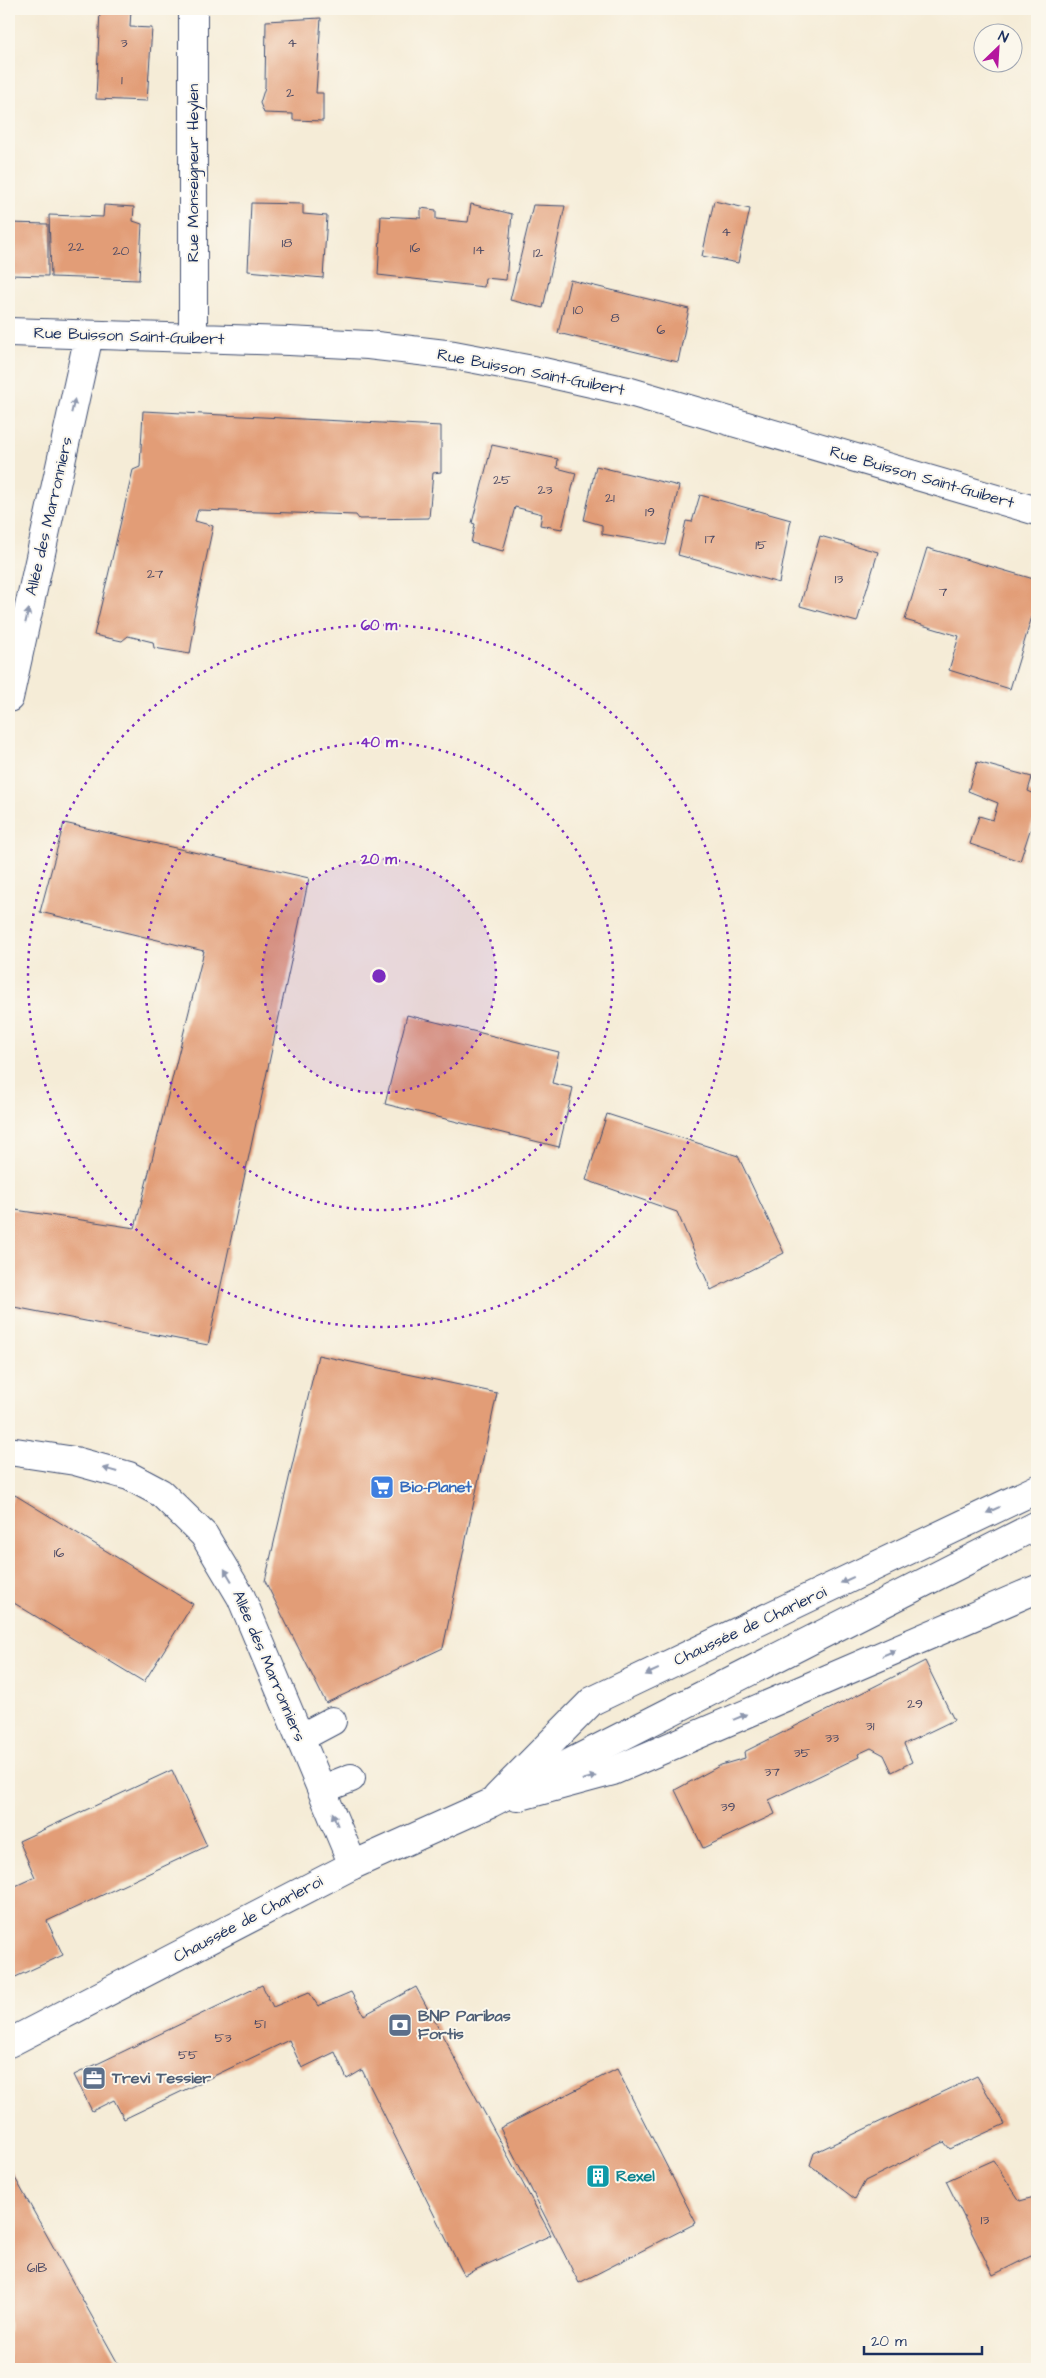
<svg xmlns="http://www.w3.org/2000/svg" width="1046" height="2378" viewBox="0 0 1046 2378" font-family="'Architects Daughter',sans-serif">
<rect width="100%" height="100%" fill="#fbf7ec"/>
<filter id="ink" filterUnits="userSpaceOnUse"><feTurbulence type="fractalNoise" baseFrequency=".02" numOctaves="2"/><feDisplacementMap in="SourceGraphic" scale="10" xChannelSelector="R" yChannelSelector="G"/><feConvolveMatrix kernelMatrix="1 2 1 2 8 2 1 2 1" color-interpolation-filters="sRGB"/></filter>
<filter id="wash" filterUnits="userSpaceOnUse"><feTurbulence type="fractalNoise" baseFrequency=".0096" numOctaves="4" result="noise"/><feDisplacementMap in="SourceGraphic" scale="20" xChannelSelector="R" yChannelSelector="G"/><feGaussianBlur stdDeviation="1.12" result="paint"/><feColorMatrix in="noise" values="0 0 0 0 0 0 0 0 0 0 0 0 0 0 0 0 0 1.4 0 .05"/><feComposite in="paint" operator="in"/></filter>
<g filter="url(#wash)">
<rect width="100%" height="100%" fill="#f5ecd7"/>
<g id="blocks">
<path fill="#e29d77" d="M 100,9 L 131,9 L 130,27 L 152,28 L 147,101 L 96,99 Z
M 321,18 L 316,93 L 323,93 L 323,121 L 293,120 L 293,114 L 264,113 L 260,103 L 265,87 L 266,21 Z
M 714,201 L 750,209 L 738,263 L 702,256 Z
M 251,203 L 303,204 L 303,214 L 327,216 L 323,278 L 248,271 Z
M 471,204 L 512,214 L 506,280 L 485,278 L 484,287 L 378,275 L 381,216 L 421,218 L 421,208 L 436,210 L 436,219 L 468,222 Z
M 104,205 L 134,207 L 133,221 L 142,224 L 139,280 L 51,277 L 49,215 L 103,217 Z
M 533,205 L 565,206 L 543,308 L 510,300 Z
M 9,223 L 48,224 L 48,276 L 9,275 Z
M 570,280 L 689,309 L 678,362 L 558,333 Z
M 143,411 L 441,426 L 441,472 L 433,473 L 429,518 L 359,519 L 356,515 L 198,510 L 195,521 L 213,526 L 193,621 L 195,624 L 190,654 L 154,648 L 153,642 L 128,636 L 122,641 L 94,635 L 133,470 L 140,467 Z
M 492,445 L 558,459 L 557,468 L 576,473 L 562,529 L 540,525 L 542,514 L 515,507 L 503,551 L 471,543 L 475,524 L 472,523 Z
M 596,466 L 679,486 L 666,545 L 602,534 L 602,525 L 584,520 Z
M 700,495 L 791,520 L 779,583 L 678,555 L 686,521 L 692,522 Z
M 820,536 L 878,552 L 857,622 L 800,606 Z
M 927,548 L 1037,580 L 1037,600 L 1010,689 L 949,670 L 959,636 L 905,620 Z
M 977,762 L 1032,777 L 1028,791 L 1037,795 L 1037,823 L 1033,821 L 1020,861 L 970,844 L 979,816 L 993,820 L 998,803 L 968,791 Z
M 64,823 L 309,878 L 208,1345 L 9,1306 L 9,1209 L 135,1228 L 204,951 L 40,912 Z
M 407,1015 L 559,1052 L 552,1083 L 573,1088 L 559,1147 L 385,1104 Z
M 607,1114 L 738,1156 L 784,1253 L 711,1290 L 677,1212 L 586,1180 Z
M 318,1355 L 497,1393 L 443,1648 L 326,1703 L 265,1581 Z
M 15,1495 L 193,1604 L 144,1682 L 9,1600 L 9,1506 Z
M 925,1661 L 954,1720 L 904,1744 L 912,1762 L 892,1772 L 884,1755 L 871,1748 L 858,1754 L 859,1757 L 769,1800 L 775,1814 L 703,1848 L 675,1790 L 721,1765 L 745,1758 L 744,1752 Z
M 172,1770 L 207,1846 L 47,1921 L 63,1955 L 9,1980 L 9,1915 L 12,1913 L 9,1906 L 9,1889 L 35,1877 L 19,1841 Z
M 262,1985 L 273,2007 L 309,1992 L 318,2006 L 351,1992 L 364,2015 L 416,1987 L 551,2235 L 464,2275 L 362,2070 L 347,2079 L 335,2052 L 302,2068 L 289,2040 L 124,2119 L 114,2100 L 92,2111 L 74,2075 Z
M 617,2069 L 696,2223 L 579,2283 L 500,2128 Z
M 977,2076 L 1005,2124 L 950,2149 L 944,2142 L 865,2181 L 855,2199 L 810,2165 L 814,2153 Z
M 993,2160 L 1020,2201 L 1034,2197 L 1037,2203 L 1037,2253 L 993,2275 L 946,2181 Z
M 9,2167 L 121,2369 L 9,2369 Z"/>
</g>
</g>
<g filter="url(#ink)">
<use href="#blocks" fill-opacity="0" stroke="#3c4b70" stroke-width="1"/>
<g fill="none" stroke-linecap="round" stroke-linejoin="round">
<g stroke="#3c4b70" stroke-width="30">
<path id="minor" d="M 193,9 L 193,338
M 9,332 L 289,341 L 368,345 L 454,355 L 543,372 L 627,391 L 1037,511
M 9,698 L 89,335
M 9,1451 L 75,1461 L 129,1476 L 161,1493 L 204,1535 L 241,1597 L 353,1865
M 300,1738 L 332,1721
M 323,1789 L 351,1778
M 497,1797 L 592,1701 L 1037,1489
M 517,1797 L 613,1771 L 1037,1589"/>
</g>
<g stroke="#3c4b70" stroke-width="30">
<path id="major" d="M 9,2043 L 353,1865 L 491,1803 L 1037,1525"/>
</g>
<use href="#minor" stroke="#fff" stroke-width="28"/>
<use href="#major" stroke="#fff" stroke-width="28"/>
</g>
<defs><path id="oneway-solid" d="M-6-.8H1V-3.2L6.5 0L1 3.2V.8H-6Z" transform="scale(1.25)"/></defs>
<g fill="#8d97ae">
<use href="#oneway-solid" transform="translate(73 406) rotate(-77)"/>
<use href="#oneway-solid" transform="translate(27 616) rotate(-77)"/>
<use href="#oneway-solid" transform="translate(110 1470) rotate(-164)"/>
<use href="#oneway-solid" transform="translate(993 1510) rotate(155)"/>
<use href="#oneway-solid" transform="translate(228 1575) rotate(-121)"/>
<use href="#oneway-solid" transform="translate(847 1580) rotate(155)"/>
<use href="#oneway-solid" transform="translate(889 1653) rotate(-23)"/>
<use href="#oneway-solid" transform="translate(652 1672) rotate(155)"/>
<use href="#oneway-solid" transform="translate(740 1717) rotate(-23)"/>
<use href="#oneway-solid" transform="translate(589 1778) rotate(-15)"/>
<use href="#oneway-solid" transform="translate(335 1819) rotate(-112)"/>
</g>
</g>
<circle cx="379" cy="976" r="117" fill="#7b2cbf" fill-opacity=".12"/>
<g fill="none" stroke="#7b2cbf" stroke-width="2.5" stroke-dasharray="2.5 5">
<circle cx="379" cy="976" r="117"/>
<circle cx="379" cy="976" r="234"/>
<circle cx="379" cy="976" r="351"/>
</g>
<defs>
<g id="supermarket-square" transform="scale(1.25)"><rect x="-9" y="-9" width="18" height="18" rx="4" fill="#3f7fe0" stroke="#fbf7ec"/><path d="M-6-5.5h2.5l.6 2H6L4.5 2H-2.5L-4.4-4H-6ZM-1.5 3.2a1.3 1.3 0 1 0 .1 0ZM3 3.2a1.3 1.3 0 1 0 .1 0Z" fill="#fff"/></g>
<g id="bank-square" transform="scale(1.25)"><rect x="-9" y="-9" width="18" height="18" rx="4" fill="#5c6f8a" stroke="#fbf7ec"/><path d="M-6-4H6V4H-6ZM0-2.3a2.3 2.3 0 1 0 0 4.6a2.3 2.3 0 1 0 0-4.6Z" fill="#fff"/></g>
<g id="office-square" transform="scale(1.25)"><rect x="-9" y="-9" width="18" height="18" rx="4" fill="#5c6f8a" stroke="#fbf7ec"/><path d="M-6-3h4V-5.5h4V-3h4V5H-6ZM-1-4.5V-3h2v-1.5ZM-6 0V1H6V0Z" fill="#fff"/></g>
<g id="building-square" transform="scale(1.25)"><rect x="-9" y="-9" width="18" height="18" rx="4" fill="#0f9aa8" stroke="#fbf7ec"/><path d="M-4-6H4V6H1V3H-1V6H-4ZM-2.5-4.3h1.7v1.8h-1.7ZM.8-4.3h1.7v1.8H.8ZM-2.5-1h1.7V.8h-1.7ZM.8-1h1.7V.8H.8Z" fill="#fff"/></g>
</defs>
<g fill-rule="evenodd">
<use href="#supermarket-square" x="382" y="1487"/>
<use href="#bank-square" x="400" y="2025"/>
<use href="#office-square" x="94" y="2078"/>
<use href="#building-square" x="598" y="2176"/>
</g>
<g text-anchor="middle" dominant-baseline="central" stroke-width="4" stroke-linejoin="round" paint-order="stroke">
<g font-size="14" fill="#4d4a64">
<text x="124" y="43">3</text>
<text x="292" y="43">4</text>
<text x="122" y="80">1</text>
<text x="290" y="93">2</text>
<text x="726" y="232">4</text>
<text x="287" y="243">18</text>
<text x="76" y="247">22</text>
<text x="415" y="248">16</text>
<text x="479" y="250">14</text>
<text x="121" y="251">20</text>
<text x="538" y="253">12</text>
<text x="578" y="310">10</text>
<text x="615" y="318">8</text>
<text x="661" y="330">6</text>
<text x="502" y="480">25</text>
<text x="545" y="490">23</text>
<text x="610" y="498">21</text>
<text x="650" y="512">19</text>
<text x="710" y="539">17</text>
<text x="761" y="545">15</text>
<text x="155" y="574">27</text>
<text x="839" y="579">13</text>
<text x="943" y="592">7</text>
<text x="59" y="1553">16</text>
<text x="915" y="1704">29</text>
<text x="870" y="1726">31</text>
<text x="832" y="1738">33</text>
<text x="802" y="1753">35</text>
<text x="772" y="1772">37</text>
<text x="728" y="1807">39</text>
<text x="260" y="2024">51</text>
<text x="223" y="2038">53</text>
<text x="188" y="2055">55</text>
<text x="985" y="2220">13</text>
<text x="37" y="2268">61B</text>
</g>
<g font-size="16" fill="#1b2f5e" stroke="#fbf7ec">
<text transform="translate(193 173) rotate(-90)">Rue Monseigneur Heylen</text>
<text transform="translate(129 336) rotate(2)">Rue Buisson Saint-Guibert</text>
<text transform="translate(531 372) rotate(11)">Rue Buisson Saint-Guibert</text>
<text transform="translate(922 477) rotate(16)">Rue Buisson Saint-Guibert</text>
<text transform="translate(49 516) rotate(-77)">Allée des Marronniers</text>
<text transform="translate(750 1626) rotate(-25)">Chaussée de Charleroi</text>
<text transform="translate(269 1666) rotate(67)">Allée des Marronniers</text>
<text transform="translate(248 1919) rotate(-28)">Chaussée de Charleroi</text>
</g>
<g font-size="16" font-weight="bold" fill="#366cbe" stroke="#fbf7ec" text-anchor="start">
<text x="400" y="1487">Bio-Planet</text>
</g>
<g font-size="16" font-weight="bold" fill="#4e5e75" stroke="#fbf7ec" text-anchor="start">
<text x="418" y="2016">BNP Paribas<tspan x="418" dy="18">Fortis</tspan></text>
<text x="112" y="2078">Trevi Tessier</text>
</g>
<g font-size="16" font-weight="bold" fill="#0d838f" stroke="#fbf7ec" text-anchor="start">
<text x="616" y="2176">Rexel</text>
</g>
</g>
<circle cx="379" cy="976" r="8" fill="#7b2cbf" stroke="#fbf7ec" stroke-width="2.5"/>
<g font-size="15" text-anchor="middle" font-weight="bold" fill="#7b2cbf" stroke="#fbf7ec" stroke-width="4" stroke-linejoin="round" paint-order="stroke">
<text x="379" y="630">60 m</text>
<text x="379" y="747">40 m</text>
<text x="379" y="864">20 m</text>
</g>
<rect width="1046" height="2378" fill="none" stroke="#fbf7ec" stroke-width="30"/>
<g transform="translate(998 48) rotate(25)"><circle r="24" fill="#fbf7ec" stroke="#a1a7b3"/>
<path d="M0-4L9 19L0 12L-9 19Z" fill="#b5179e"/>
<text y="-8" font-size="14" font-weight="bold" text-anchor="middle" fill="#1b2f5e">N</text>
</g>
<path d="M864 2346v8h118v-8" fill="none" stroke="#1b2f5e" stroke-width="2.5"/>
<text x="871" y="2346" font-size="15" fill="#1b2f5e" stroke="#fbf7ec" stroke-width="4" paint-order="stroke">20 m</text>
</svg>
